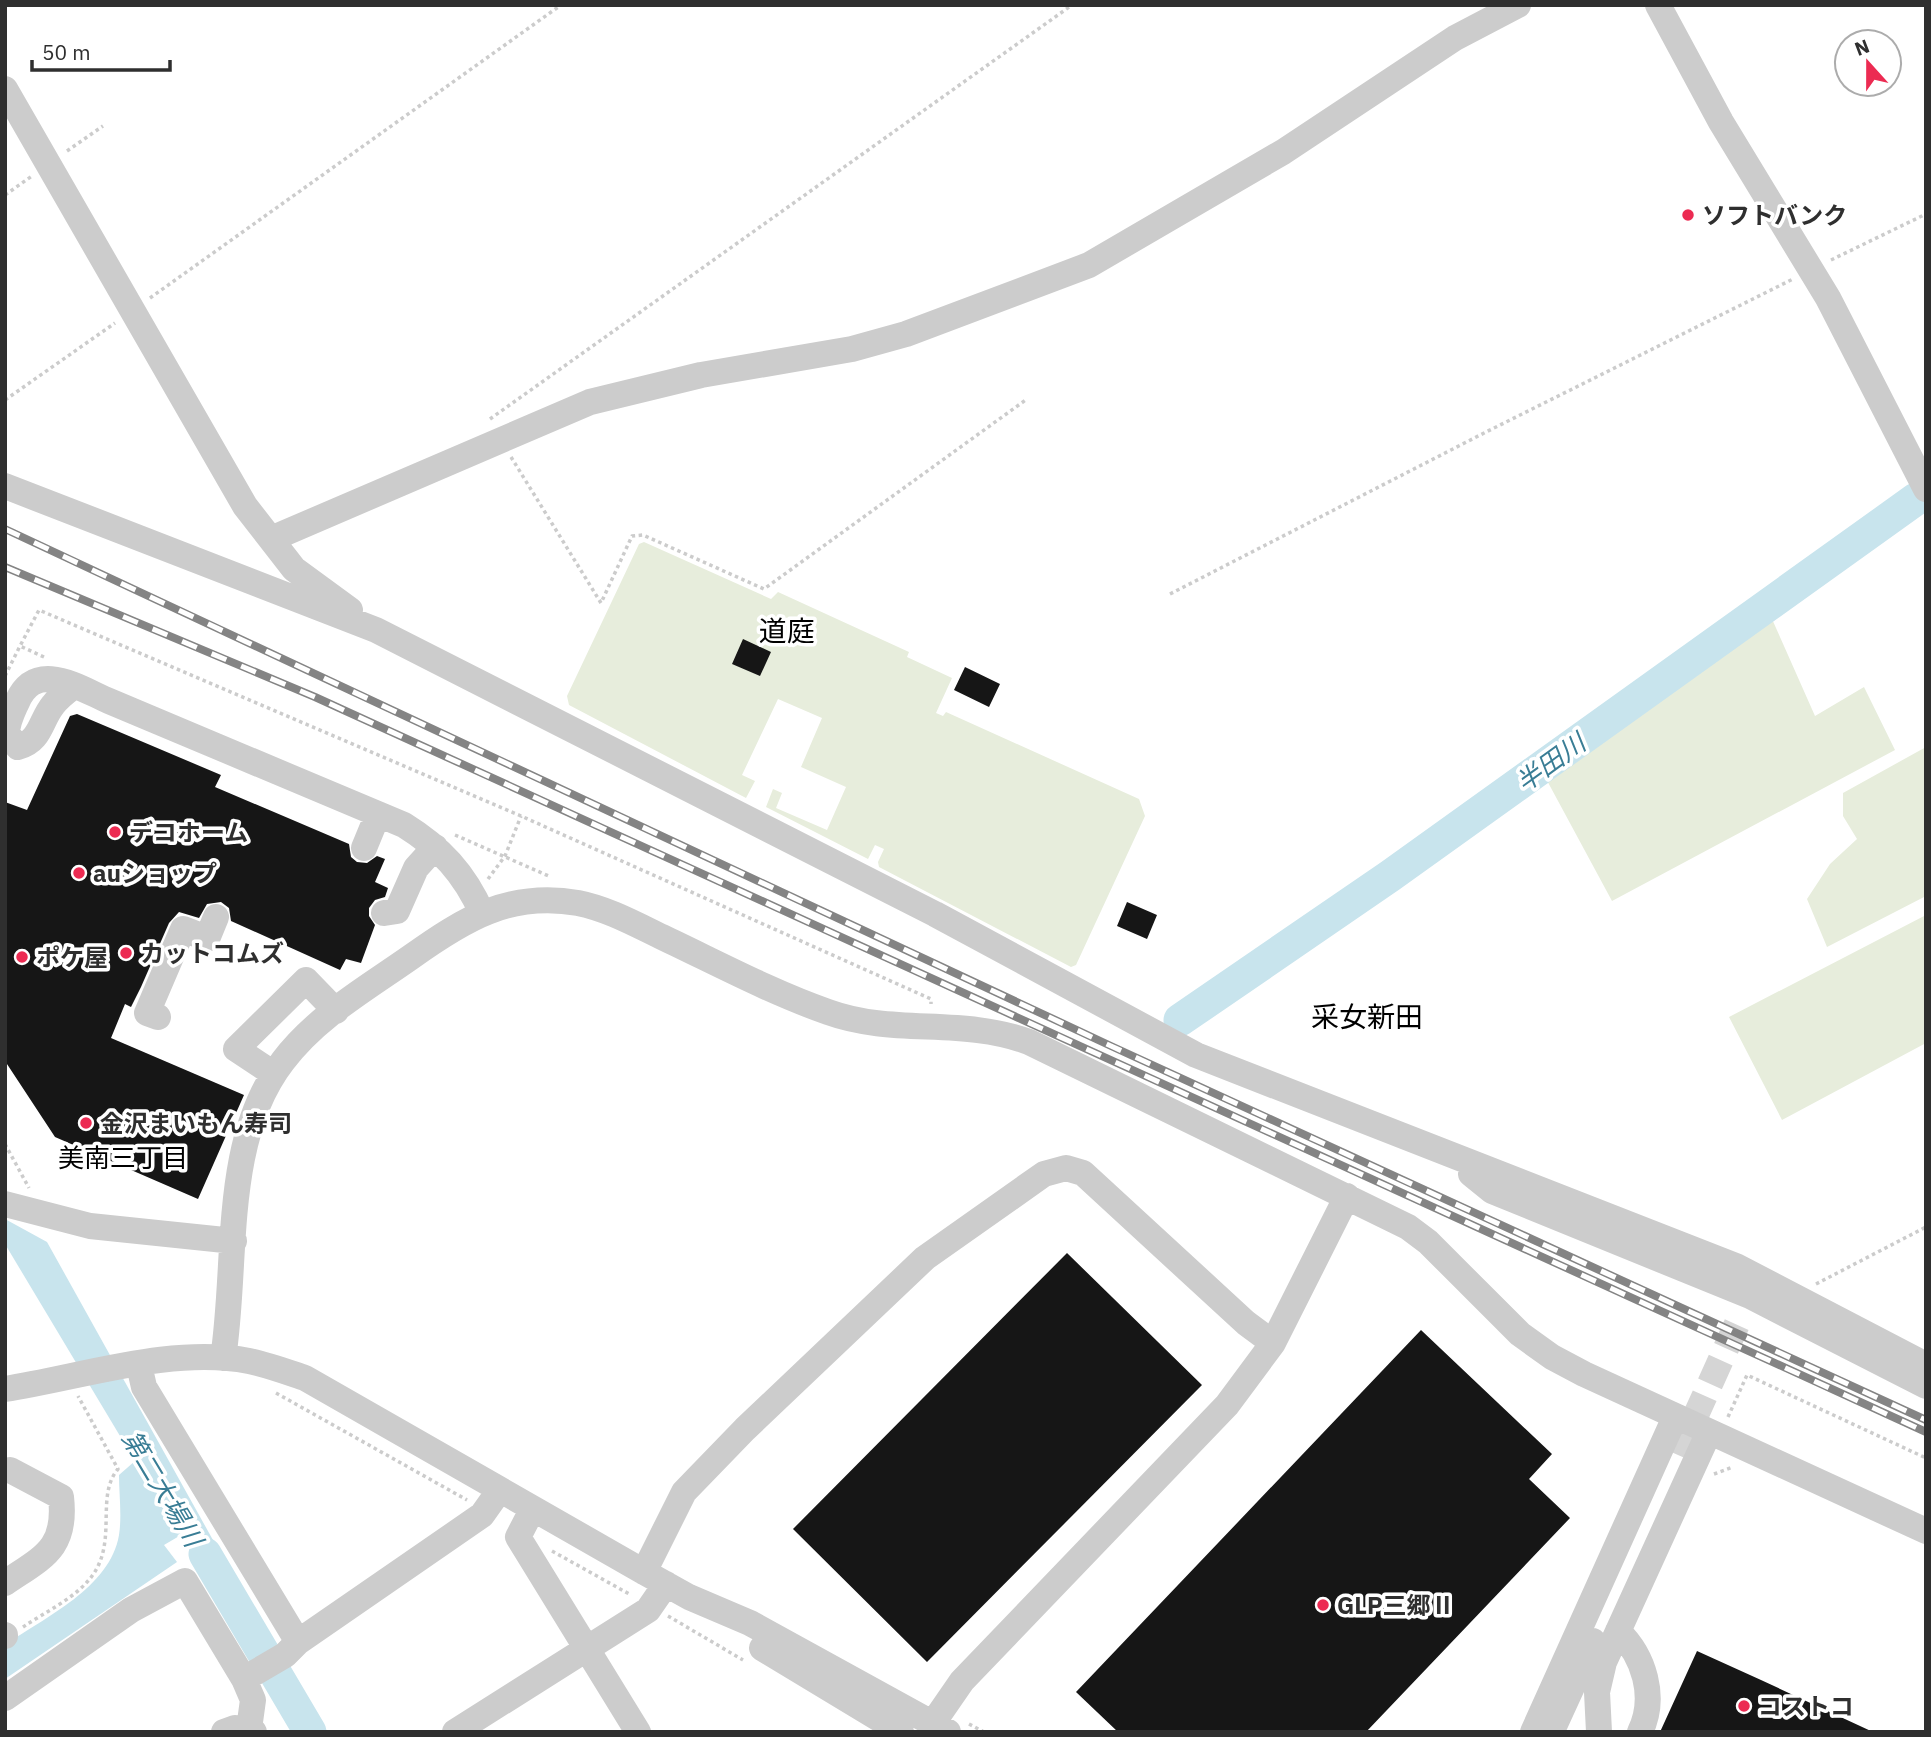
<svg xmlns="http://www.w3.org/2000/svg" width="1931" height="1737" viewBox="0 0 1931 1737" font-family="'IBM Plex Sans','Noto Sans JP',sans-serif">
<rect width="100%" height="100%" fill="#fff"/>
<path fill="#e7eddc" d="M 644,542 L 771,599 L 778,592 L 909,652 L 907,657 L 952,678 L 936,713 L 943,716 L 946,712 L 1139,799 L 1145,816 L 1076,965 L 1071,967 L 879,867 L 878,862 L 884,849 L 875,845 L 868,859 L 766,807 L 773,789 L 782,793 L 776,808 L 827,830 L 846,787 L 801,767 L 822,718 L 778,699 L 742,775 L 755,781 L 746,798 L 569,705 L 567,696 L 639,544 Z
M 1772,619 L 1815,716 L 1864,687 L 1895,750 L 1612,901 L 1544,775 Z
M 1926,747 L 1926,896 L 1827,947 L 1807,899 L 1830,864 L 1857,839 L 1843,816 L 1843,793 Z
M 1926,915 L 1926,1043 L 1782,1120 L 1729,1017 Z"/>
<path fill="#c8e4ed" d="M 5,1219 L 47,1242 L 238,1585 L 221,1596 L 181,1535 L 164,1545 L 177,1562 L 5,1679 L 5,1645 C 45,1617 110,1588 119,1535 C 122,1516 119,1494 119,1475 L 135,1461 L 5,1244 Z"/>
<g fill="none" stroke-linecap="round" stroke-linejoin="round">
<path stroke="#c8e4ed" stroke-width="33" d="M 1180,1020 L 1390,876 L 1916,499
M 205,1554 L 310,1732"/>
</g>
<path fill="#161616" d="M 743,639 L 771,652 L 760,676 L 732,664 Z
M 965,667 L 1000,684 L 989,707 L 954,690 Z
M 77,714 L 221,775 L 215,787 L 349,844 L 351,857 L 357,862 L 367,863 L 377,856 L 385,859 L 375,882 L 388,888 L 385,897 L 375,900 L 369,908 L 369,916 L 375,925 L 361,963 L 346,959 L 340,970 L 231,921 L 229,908 L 221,902 L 207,904 L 199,918 L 179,912 L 169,923 L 141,987 L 131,1007 L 125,1004 L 111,1038 L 244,1095 L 198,1199 L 55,1137 L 5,1061 L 5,802 L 27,810 L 70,716 Z
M 1127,902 L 1157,915 L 1147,939 L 1117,926 Z
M 1067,1253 L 1202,1385 L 927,1662 L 793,1529 Z
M 1421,1330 L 1552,1454 L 1529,1479 L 1570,1518 L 1366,1732 L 1118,1732 L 1076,1692 Z
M 1697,1651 L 1761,1680 L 1873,1732 L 1660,1732 Z"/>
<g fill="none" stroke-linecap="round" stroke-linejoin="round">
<path stroke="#d5d5d5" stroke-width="26" stroke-dasharray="26 13" stroke-linecap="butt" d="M 1678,1455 L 1741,1315"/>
<path stroke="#ccc" stroke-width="3.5" stroke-dasharray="3.5 3.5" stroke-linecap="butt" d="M 67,151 L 103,126
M 5,195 L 32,176
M 1831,260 L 1926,214
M 150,298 L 561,5
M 5,400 L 115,323
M 490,419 L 1072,5
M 511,457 L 601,603 L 632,536 L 643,535 L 764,589 L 1027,399
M 1170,594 L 1486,432 L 1793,279
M 44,657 L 20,646 L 39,610 L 521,816 L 931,999 L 931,1004
M 5,676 L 20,646
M 455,835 L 551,877
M 488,879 L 505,856 L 521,816
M 5,1144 L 29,1188
M 1816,1284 L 1926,1227
M 276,1393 L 467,1500
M 1728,1417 L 1747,1375 L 1926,1458
M 1714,1474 L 1733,1467
M 552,1551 L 631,1595
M 668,1616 L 743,1660
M 23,1627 C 45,1612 76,1598 92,1576 C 118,1541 95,1496 118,1469 L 78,1396
M 969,1724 L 984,1732"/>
<path stroke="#ccc" stroke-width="26" d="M 1658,5 L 1721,122 L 1828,298 L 1926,489
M 5,89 L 245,506 L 294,569 L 350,610
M 5,486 L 376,630 L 935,914 L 1196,1055 L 1736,1266 L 1926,1365
M 271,539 L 590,402 L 701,375 L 852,349 L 906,334 L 1089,265 L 1283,152 L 1455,38 L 1518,5
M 74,686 C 66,692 59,697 53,705 C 40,721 41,741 18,747 L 7,734 C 7,722 12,713 17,702 C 36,659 77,687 109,701 L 404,825 C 441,848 464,873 482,913
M 364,848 L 378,814
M 384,913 L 397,911 L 416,868 L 435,847
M 207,939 L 216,917
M 158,1017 L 147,1013 L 183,929 L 196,934
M 274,1074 L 236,1049 L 306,980 L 336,1011
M 1471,1174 L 1492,1191 L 1750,1296 L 1926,1386
M 5,1204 L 90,1226 L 234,1241
M 223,1358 C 238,1263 221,1141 283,1061 C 316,1017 367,988 411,957 C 464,919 510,891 578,903 C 608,909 635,924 662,937 C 717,963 771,992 828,1012 C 894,1036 962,1017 1029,1042 L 1408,1227 L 1428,1242 L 1520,1334 L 1552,1357 L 1584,1374 L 1926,1531
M 139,1365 L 144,1387 L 298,1642 L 482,1515 L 499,1491
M 5,1389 C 82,1377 172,1346 249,1361 C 268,1365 287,1372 305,1378 L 644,1572 L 689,1597 L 750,1623 L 948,1732
M 532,1510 L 518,1537 L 638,1732
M 644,1572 L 684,1492 L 745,1429 L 925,1258 L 1044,1174 L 1066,1168 L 1083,1173 L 1246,1323 L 1273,1343
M 5,1583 C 43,1557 67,1549 61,1497 L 10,1470
M 1618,1631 C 1644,1656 1657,1697 1640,1732
M 5,1635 L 5,1636
M 762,1648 L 901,1732
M 5,1698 L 131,1610 L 185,1581 L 244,1679
M 933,1723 L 962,1681 L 1227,1405 L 1273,1343 L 1347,1196
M 1555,1724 L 1593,1641
M 249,1729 L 253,1700 L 244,1679 L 285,1655 L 298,1642
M 224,1732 L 235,1728 L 254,1732
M 455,1732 L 648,1610 L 666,1584
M 1533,1732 L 1675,1417
M 1599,1732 L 1597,1692 L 1604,1662 L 1709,1432"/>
<g stroke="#848484" stroke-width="8">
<path id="rail" d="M 5,529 L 1111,1046 L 1926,1420
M 5,567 L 315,697 L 1926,1432"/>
</g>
<use href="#rail" stroke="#fff" stroke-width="5" stroke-dasharray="16" stroke-linecap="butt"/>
</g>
<g fill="#ec2b52" stroke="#fff" stroke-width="2.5">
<circle cx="1688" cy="215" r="7"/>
<circle cx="115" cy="832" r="7"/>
<circle cx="79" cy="873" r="7"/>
<circle cx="126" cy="953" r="7"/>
<circle cx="22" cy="957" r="7"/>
<circle cx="86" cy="1123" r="7"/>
<circle cx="1323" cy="1605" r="7"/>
<circle cx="1744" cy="1706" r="7"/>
</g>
<g text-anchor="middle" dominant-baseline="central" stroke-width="7" stroke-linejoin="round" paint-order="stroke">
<g font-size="24" font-weight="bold" fill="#2f2f2f" stroke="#fff" text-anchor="start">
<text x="1702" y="215">ソフトバンク</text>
<text x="129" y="832">デコホーム</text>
<text x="93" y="873">auショップ</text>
<text x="140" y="953">カットコムズ</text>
<text x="36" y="957">ポケ屋</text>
<text x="100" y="1123">金沢まいもん寿司</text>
<text x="1337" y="1605">GLP三郷Ⅱ</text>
<text x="1758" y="1706">コストコ</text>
</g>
<g font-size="26" font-style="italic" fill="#397d95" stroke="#fff">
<text transform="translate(1550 762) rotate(-36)">半田川</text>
<text transform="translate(163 1488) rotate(59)">第二大場川</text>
</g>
<g font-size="26" fill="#000" stroke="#fff">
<text x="123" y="1157">美南三丁目</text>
</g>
<g font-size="28" fill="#000" stroke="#fff">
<text x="787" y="630">道庭</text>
<text x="1367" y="1016">采女新田</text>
</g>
</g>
<rect width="1931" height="1737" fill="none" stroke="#2f2f2f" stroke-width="14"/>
<g transform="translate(1868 63) rotate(339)"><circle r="33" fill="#ffffff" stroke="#acacac" stroke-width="2"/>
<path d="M0-5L12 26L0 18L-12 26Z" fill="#ec2b52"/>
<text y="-10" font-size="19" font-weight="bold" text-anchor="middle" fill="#2f2f2f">N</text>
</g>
<path d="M32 60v10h138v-10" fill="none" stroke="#2f2f2f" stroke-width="3.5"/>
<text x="42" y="60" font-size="21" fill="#2f2f2f" stroke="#ffffff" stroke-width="5" paint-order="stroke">50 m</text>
</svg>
